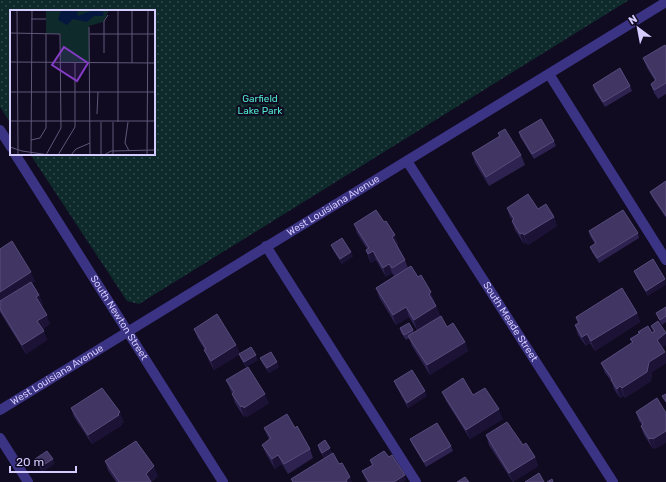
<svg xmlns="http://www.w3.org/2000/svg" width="666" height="482" viewBox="0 0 666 482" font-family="Rubik,sans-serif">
<defs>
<pattern id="green-dots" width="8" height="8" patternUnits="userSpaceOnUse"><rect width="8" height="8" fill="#0e2a2b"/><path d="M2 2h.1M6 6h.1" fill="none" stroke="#30484b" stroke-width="1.8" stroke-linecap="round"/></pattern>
</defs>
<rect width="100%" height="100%" fill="#100b21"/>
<path fill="url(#green-dots)" d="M 0,0 L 629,0 L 139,304 L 127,301 L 30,154 L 154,154 L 154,11 L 11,11 L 11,124 L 0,107 Z"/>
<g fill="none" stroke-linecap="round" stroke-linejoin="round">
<g stroke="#3b3383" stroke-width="10">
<path d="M 549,74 L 666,260"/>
<path d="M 0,130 L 11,147"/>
<path id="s1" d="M 15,154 L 223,482"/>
<path id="s2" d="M 407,161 L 613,482"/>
<path d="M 266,246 L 416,482"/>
<path id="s3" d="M 0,410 L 666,2"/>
<path d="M 0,438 L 28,482"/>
</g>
</g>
<path fill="#2e2350" d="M 666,47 L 666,94 L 658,99 L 654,93 L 651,84 L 655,81 L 647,68 L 643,58 Z
M 593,85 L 630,86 L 632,91 L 605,107 L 594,90 Z
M 519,132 L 554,141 L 556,146 L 534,159 L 520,137 Z
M 498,133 L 521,155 L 525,165 L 489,186 L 475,163 L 472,153 L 500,137 Z
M 666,181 L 666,218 L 652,197 L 650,192 Z
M 507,208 L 538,209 L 554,217 L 557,226 L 528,245 L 526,242 L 524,244 L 515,230 L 512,221 L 513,221 L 510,217 Z
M 384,222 L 398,244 L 397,245 L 405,260 L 408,268 L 418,277 L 435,302 L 434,302 L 436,306 L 440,316 L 417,330 L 409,317 L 396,325 L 379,297 L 376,288 L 394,276 L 392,273 L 386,277 L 376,260 L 371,263 L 369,259 L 366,250 L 367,249 L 357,233 L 354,224 Z
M 589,231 L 638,233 L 639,238 L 599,263 L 592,252 L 590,247 L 595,244 L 590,236 Z
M 331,245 L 353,256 L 342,264 L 333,250 Z
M 0,249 L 35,281 L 32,283 L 39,295 L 43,305 L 41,306 L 50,324 L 43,329 L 47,340 L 26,354 L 0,312 Z
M 653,259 L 648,296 L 636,276 L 634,271 Z
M 666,307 L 666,322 L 662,325 L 658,318 L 656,313 Z
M 637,313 L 640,322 L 595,351 L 590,343 L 586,346 L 578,335 L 575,325 L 578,323 L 576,317 Z
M 658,321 L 662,348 L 666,355 L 666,363 L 652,372 L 651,381 L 625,398 L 624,396 L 620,398 L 614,389 L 612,382 L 605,373 L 601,363 L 632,343 L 630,339 L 639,334 L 638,332 L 652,333 L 653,332 L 651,326 Z
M 447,327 L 465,342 L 468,351 L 430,375 L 412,346 L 409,338 L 406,340 L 401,333 L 400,328 L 413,330 L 414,333 Z
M 194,329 L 236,345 L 240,354 L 214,370 L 208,359 L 205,350 L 198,339 Z
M 239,354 L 258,360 L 246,367 L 241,359 Z
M 260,358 L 279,367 L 269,373 L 262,363 Z
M 226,380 L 269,403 L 247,417 L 246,415 L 244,417 L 235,403 L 232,394 L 230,389 Z
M 394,381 L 427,396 L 408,408 L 396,386 Z
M 442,392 L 473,395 L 503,419 L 470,439 L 446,401 Z
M 657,398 L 656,449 L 655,447 L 653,449 L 644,435 L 641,426 L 642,425 L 639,421 L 636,412 Z
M 71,408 L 124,422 L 122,423 L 122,425 L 92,444 L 74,417 Z
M 264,428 L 310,449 L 313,458 L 288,474 L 282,464 L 275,469 L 266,454 L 262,445 L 269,440 Z
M 486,435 L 523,445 L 535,457 L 538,466 L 513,482 L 489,445 Z
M 410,439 L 451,446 L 453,451 L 426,467 L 412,444 Z
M 318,445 L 332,453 L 324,458 L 319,450 Z
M 389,457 L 406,480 L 403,482 L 367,482 L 364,476 L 362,471 L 372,465 L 370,460 Z
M 35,459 L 53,459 L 54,464 L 42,472 L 37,463 Z
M 105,461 L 158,476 L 151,482 L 116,482 L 108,470 Z"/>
<path fill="#1b1235" d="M 554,217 L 557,226 L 528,245 L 524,235 Z
M 523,233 L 526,242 L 524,244 L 520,234 Z
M 395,235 L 398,244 L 396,246 L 392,237 Z
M 373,251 L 376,260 L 371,263 L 368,254 Z
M 351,252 L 353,256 L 342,264 L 340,259 Z
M 389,264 L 392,273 L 386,277 L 383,268 Z
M 31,272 L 35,281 L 0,304 L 0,292 Z
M 665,279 L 666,285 L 648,296 L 646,291 Z
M 431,292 L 435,302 L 432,303 L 429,294 Z
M 39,295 L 43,305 L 40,307 L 36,297 Z
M 436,306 L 440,316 L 417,330 L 414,320 Z
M 406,307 L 409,317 L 396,325 L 393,315 Z
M 637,313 L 640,322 L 595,351 L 591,341 Z
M 47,315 L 50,324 L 41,330 L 37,321 Z
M 44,331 L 47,340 L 26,354 L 22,345 Z
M 587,334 L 590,343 L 586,346 L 582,337 Z
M 666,334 L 666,345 L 661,349 L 657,340 Z
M 465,342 L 468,351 L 430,375 L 427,365 Z
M 236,345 L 240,354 L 214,370 L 211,361 Z
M 665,352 L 666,355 L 666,363 L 652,372 L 651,381 L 625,398 L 622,388 L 649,362 Z
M 256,355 L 258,360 L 246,367 L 244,362 Z
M 277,362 L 279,367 L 269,373 L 267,368 Z
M 620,386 L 624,396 L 620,398 L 617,389 Z
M 425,391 L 427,396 L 408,408 L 407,403 Z
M 265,394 L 269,403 L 247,417 L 244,408 Z
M 243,406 L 246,415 L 244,417 L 241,407 Z
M 499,409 L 503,419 L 470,439 L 466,430 Z
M 120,412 L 124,422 L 122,423 L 122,425 L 92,444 L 88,435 Z
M 666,431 L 666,443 L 656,449 L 653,439 Z
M 652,438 L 655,447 L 653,449 L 649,439 Z
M 330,448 L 332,453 L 324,458 L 322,453 Z
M 278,455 L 282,464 L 275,469 L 272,459 Z
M 535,457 L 538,466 L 513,482 L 509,473 Z
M 53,459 L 54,464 L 42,472 L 40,467 Z
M 154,466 L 158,476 L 150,482 L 146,474 Z
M 405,475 L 406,480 L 403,482 L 394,482 Z
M 350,477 L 352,482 L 346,482 L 346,480 Z"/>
<path fill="#403563" stroke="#574c7b" d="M 665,45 L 666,47 L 666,83 L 654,90 L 651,84 L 656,80 L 643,58 Z
M 620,68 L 630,86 L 603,102 L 593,85 Z
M 541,119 L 554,141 L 532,154 L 519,132 Z
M 505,129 L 521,155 L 486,177 L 472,153 L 500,136 L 498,133 Z
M 666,181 L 666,216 L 650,192 Z
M 528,194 L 538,209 L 546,204 L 554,217 L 524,235 L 523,233 L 520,234 L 512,221 L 514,219 L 507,208 Z
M 376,210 L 384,222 L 386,221 L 395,235 L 392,237 L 405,260 L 392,268 L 389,264 L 383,268 L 373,251 L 368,254 L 366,250 L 369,248 L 354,224 Z
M 623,210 L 638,233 L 597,258 L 590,247 L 596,243 L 589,231 Z
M 342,238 L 351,252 L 340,259 L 331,245 Z
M 12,241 L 31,272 L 0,292 L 0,249 Z
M 653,259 L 665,279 L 646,291 L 634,271 Z
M 411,266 L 418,277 L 421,275 L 431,292 L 429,294 L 436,306 L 414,320 L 406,307 L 393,315 L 376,288 Z
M 31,282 L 39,295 L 36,297 L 47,315 L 37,321 L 44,331 L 22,345 L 0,309 L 0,301 Z
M 622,288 L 637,313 L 591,341 L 587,334 L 582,337 L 575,325 L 579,323 L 576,317 Z
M 666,307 L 666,316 L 660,320 L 656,313 Z
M 217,314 L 236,345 L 211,361 L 204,350 L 206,349 L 194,329 Z
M 441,316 L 447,327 L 453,323 L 465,342 L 427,365 L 408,336 Z
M 658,321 L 666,333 L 657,340 L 665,352 L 649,362 L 647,372 L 622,388 L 620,386 L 617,389 L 611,380 L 612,379 L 601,363 L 633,342 L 630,339 L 640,333 L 638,332 L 648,326 L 652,333 L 655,331 L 651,326 Z
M 409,323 L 413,330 L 404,335 L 400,328 Z
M 251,347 L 256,355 L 244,362 L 239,354 Z
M 271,352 L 277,362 L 267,368 L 260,358 Z
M 248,367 L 265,394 L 244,408 L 243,406 L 241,407 L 232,394 L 234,392 L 226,380 Z
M 412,370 L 425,391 L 407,403 L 394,381 Z
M 463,378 L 473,395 L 485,388 L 499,409 L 466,430 L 442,392 Z
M 102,388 L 120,412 L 118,414 L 119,415 L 88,435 L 71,408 Z
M 666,394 L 666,402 L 662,396 Z
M 657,398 L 666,413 L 666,431 L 653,439 L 652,438 L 649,439 L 641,426 L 643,424 L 636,412 Z
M 287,414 L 295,428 L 297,426 L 310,449 L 284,464 L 278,455 L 272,459 L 262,445 L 271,438 L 264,428 Z
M 507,422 L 523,445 L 526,443 L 535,457 L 509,473 L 486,435 Z
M 437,423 L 451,446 L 424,462 L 410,439 Z
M 325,440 L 330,448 L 322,453 L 318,445 Z
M 136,441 L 154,466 L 146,474 L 151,482 L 119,482 L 105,461 Z
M 47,451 L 53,459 L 40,467 L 35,459 Z
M 384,451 L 389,457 L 392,455 L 405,475 L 394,482 L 369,482 L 362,471 L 373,465 L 370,460 Z
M 333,453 L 339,464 L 342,463 L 350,477 L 346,480 L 347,482 L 293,482 L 291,479 Z
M 539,473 L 544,482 L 525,482 Z
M 465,477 L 469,482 L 457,482 Z
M 552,479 L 553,482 L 547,482 Z"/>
<g text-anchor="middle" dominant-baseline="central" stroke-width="4" stroke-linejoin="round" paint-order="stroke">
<g font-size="10" fill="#4fe7cc" stroke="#100b21">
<text x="260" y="99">Garfield<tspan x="260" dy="12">Lake Park</tspan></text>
</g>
<g font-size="10" fill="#d4cbff" stroke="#100b21">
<text stroke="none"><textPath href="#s3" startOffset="391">West Louisiana Avenue</textPath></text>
<text stroke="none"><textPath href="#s1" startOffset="194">South Newton Street</textPath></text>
<text stroke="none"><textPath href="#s2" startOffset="191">South Meade Street</textPath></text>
<text stroke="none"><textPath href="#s3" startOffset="67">West Louisiana Avenue</textPath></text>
</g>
</g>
<g transform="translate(10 10)">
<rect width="145" height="145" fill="#100b21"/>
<path d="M 36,0 L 99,0 L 93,12 L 79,16 L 79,52 L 51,52 L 51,24 L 36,23 Z" fill="#0e2a2b"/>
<path d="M 51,0 L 67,0 L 68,6 L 83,0 L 94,2 L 93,6 L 84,6 L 77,12 L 63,9 L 57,15 L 48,10 Z" fill="#06173f"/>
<path fill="none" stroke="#5e587a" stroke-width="1" d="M 7,0 L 8,145M 108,0 L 108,112M 122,0 L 122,53M 21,9 L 36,9M 79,17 L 80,145M 0,23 L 50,24 L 51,118 L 36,145M 80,24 L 145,24M 94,43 L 94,11 L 98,5M 0,52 L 145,53M 0,82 L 145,82M 87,104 L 88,82M 0,111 L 145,111M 103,112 L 103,145M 118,112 L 115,133 L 119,141M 21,130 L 30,128 L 36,118 L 36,24M 0,137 L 12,141 L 39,145M 21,145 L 22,0M 48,145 L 65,117 L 65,53M 61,145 L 66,139 L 80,133M 91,145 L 91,112M 94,145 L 101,141 L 145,140M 137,145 L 138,0"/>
<path fill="#843cc5" fill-opacity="0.15" stroke="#843cc5" stroke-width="2" d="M 54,37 L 78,53 L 67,71 L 42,55 Z"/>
<rect width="145" height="145" fill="none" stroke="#d4cbff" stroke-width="2"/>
</g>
<g transform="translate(638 28) rotate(328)" stroke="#100b21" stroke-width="3" paint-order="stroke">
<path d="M0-3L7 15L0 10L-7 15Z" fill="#d4cbff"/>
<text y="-6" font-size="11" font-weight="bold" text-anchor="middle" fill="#d4cbff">N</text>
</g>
<path d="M10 466v6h66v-6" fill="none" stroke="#d4cbff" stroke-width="2"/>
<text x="16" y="466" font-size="12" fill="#d4cbff" stroke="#100b21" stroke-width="3" paint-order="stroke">20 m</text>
</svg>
